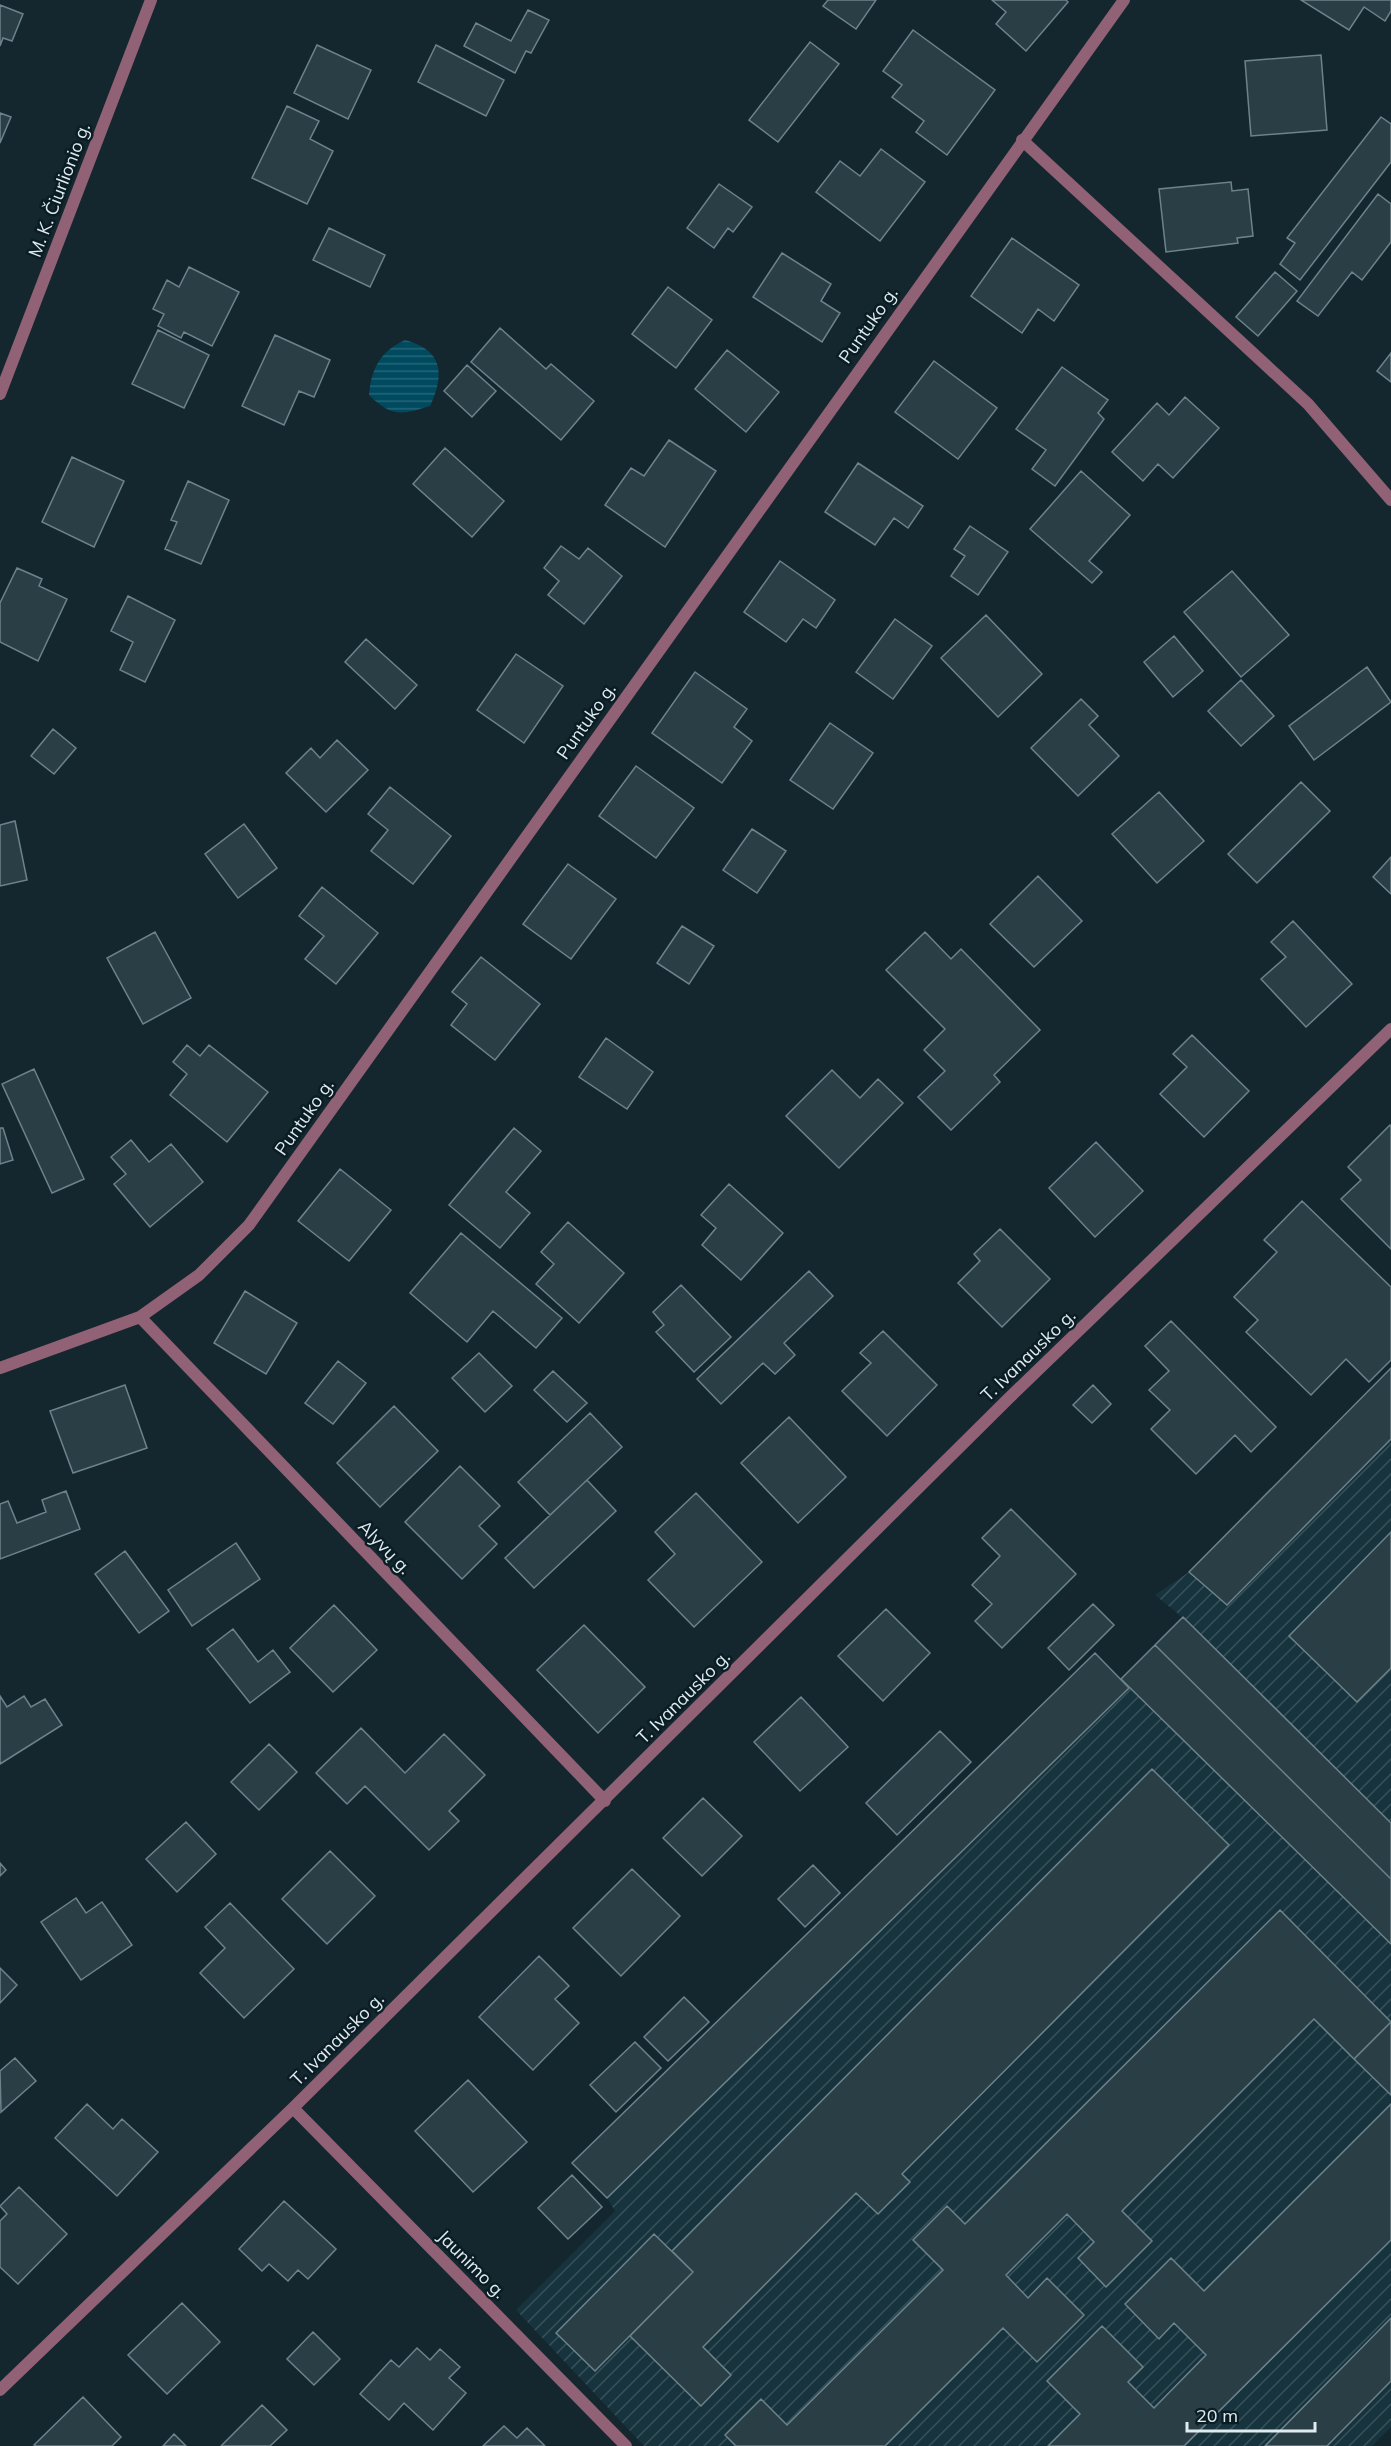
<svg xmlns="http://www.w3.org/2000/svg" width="1391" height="2446" viewBox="0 0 1391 2446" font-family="Mulish,sans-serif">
<defs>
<pattern id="industrial-furrows" width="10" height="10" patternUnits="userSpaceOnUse" patternTransform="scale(1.5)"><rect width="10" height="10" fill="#17333e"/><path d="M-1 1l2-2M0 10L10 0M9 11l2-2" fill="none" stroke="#38515a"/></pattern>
<pattern id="water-rules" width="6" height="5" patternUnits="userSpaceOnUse" patternTransform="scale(1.5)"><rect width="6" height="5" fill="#004a5f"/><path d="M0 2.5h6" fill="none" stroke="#256476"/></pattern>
</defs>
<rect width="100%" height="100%" fill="#14272e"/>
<path fill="url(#industrial-furrows)" d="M 1391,1368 L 1391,2427 L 1372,2446 L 644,2446 L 516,2310 L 615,2211 L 607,2198 L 572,2163 L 1121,1679 L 1182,1617 L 1155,1595 L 1189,1572 Z"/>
<path fill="url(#water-rules)" d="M 405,340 C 443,350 445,374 430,406 C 402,415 391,417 369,395 C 371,368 381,351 405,340 Z"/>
<path fill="#2a3e46" stroke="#6d838c" stroke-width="1.5" d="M 828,0 L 876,0 L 856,29 L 823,6 Z
M 992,0 L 1066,0 L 1068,2 L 1026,51 L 996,24 L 1006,12 Z
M 1301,0 L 1391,0 L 1391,11 L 1385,21 L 1364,7 L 1349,30 Z
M 0,5 L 23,14 L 12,41 L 3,38 L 0,46 Z
M 528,10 L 549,20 L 531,53 L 526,51 L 515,73 L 464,46 L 476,23 L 511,41 Z
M 913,30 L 995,90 L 947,155 L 916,132 L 924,121 L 892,97 L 902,85 L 883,71 Z
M 810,42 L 839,64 L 778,142 L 749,120 Z
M 317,45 L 371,70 L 348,119 L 294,93 Z
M 436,45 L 504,80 L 486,116 L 418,82 Z
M 1321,55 L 1327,130 L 1251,136 L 1245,61 Z
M 287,106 L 319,121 L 310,139 L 333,151 L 307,204 L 252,178 Z
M 0,113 L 11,117 L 0,143 Z
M 1381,117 L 1391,124 L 1391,162 L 1300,280 L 1280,264 L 1295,243 L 1287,238 Z
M 881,149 L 925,182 L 880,241 L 816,192 L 840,161 L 860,176 Z
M 1231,182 L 1232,191 L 1248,189 L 1253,236 L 1237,238 L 1238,243 L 1166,252 L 1159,189 Z
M 719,184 L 752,207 L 733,232 L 728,228 L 714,248 L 687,228 Z
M 1378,194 L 1391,204 L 1391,242 L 1362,280 L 1352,272 L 1318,316 L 1297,301 Z
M 329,228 L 385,255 L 370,287 L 313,260 Z
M 1012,238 L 1079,285 L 1054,321 L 1038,309 L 1022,333 L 971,296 Z
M 782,253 L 831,284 L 821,301 L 840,313 L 822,342 L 753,297 Z
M 189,267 L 239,292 L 212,346 L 184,332 L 181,338 L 158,326 L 164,314 L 153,309 L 167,280 L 179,287 Z
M 1275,272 L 1297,291 L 1258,336 L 1236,317 Z
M 668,287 L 712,320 L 676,368 L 632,334 Z
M 500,328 L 546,369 L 551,364 L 594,401 L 561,440 L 471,362 Z
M 158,330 L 209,355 L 184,408 L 132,384 Z
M 275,335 L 330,360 L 314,397 L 299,391 L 284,425 L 242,406 Z
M 727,350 L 779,392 L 746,432 L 695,389 Z
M 1391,353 L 1391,382 L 1377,371 Z
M 934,361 L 997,408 L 958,459 L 895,412 Z
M 467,365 L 496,391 L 472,417 L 444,391 Z
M 1062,367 L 1108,400 L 1098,413 L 1104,419 L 1055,486 L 1032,469 L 1046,450 L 1016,429 Z
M 1185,397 L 1219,428 L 1173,478 L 1158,464 L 1143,481 L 1112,452 L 1157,403 L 1169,415 Z
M 669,440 L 716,471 L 665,547 L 605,505 L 631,468 L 644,476 Z
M 445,448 L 504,501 L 472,537 L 413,484 Z
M 72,457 L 124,481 L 94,547 L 42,522 Z
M 858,463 L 923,506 L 908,528 L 894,518 L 875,545 L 825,512 Z
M 1081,471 L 1130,515 L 1089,561 L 1102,572 L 1092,583 L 1030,529 Z
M 188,481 L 229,500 L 201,564 L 165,549 L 177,522 L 171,520 Z
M 970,526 L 1008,552 L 978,595 L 951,576 L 965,556 L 954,549 Z
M 561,546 L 579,559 L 588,548 L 622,576 L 584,624 L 548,595 L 559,581 L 544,568 Z
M 780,561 L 835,600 L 816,628 L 803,619 L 786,642 L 744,612 Z
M 17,568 L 42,579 L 39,586 L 67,599 L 38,661 L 0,642 L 0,603 Z
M 1232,571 L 1289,635 L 1241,677 L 1184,612 Z
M 128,596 L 175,620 L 145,682 L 120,670 L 133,642 L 111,631 Z
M 986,615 L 1042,674 L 998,717 L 941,658 Z
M 895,619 L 932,646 L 893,699 L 856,672 Z
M 1174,636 L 1203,671 L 1173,697 L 1144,662 Z
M 366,639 L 417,685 L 395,709 L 345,662 Z
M 516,654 L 563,686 L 524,743 L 477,710 Z
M 1367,667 L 1391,702 L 1314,760 L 1289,726 Z
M 695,672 L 747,709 L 734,727 L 752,741 L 722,783 L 652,733 Z
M 1241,680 L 1274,716 L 1241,746 L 1208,711 Z
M 1081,699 L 1098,716 L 1089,725 L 1119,756 L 1078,796 L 1031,748 Z
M 830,723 L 873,753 L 833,809 L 790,780 Z
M 53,729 L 76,748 L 54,774 L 31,756 Z
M 337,740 L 368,770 L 326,812 L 286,773 L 311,748 L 320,758 Z
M 636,766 L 694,808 L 656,858 L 599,816 Z
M 1301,782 L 1330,811 L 1257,883 L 1228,854 Z
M 390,787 L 451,836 L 413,884 L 371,851 L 388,830 L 368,814 Z
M 1159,792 L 1204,841 L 1157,883 L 1112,834 Z
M 15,821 L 27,880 L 0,886 L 0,825 Z
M 244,824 L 277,868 L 238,898 L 205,854 Z
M 752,829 L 786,851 L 757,893 L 723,870 Z
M 1391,857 L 1391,894 L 1373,877 Z
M 568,864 L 616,899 L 571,959 L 523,924 Z
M 1038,876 L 1082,921 L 1034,967 L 990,924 Z
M 322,887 L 378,933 L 336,984 L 305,959 L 324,936 L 299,916 Z
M 1293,921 L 1352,984 L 1306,1027 L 1261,979 L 1286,957 L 1271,942 Z
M 682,926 L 714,946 L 689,984 L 657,963 Z
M 155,932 L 191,998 L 143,1024 L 107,958 Z
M 925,932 L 951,959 L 961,949 L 1040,1030 L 994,1075 L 1000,1082 L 951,1130 L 918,1097 L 945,1071 L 924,1050 L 945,1029 L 886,970 Z
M 481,957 L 540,1004 L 495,1060 L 451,1025 L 467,1004 L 452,992 Z
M 1192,1035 L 1249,1091 L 1204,1137 L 1160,1094 L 1187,1067 L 1173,1054 Z
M 606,1038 L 653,1072 L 627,1109 L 579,1077 Z
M 187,1045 L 200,1056 L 209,1045 L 268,1092 L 227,1142 L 170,1095 L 187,1074 L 173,1062 Z
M 34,1069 L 84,1179 L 52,1193 L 2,1084 Z
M 832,1070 L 860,1098 L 878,1079 L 903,1103 L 839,1168 L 786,1116 Z
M 1390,1125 L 1391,1127 L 1391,1249 L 1341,1199 L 1361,1180 L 1348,1167 Z
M 0,1128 L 3,1128 L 13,1160 L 0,1164 Z
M 514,1128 L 541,1151 L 506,1192 L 530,1213 L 500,1248 L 449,1205 Z
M 131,1140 L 149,1162 L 171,1144 L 203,1182 L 150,1227 L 114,1184 L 126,1174 L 111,1157 Z
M 1096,1142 L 1143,1191 L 1095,1237 L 1049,1188 Z
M 340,1169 L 391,1210 L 349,1261 L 298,1221 Z
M 729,1184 L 783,1233 L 741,1280 L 702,1245 L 716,1228 L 701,1215 Z
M 1302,1201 L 1391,1287 L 1391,1360 L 1369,1382 L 1346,1359 L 1311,1395 L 1246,1332 L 1258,1320 L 1234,1297 L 1277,1252 L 1264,1240 Z
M 568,1222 L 624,1273 L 579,1323 L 536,1284 L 554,1264 L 541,1252 Z
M 1000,1229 L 1050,1279 L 1002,1327 L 958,1283 L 980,1261 L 974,1254 Z
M 461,1233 L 562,1318 L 536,1348 L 493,1311 L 467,1342 L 410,1293 Z
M 809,1271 L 833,1296 L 784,1343 L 795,1355 L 775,1374 L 763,1363 L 721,1404 L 697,1379 Z
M 681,1285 L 731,1337 L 694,1372 L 656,1332 L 664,1325 L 653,1312 Z
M 245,1291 L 297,1323 L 266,1374 L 214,1343 Z
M 1171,1321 L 1276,1427 L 1251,1452 L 1235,1435 L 1196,1474 L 1151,1429 L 1170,1410 L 1149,1390 L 1169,1371 L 1145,1346 Z
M 883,1331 L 937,1385 L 887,1436 L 842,1391 L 871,1363 L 860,1353 Z
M 479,1353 L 512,1386 L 485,1412 L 452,1378 Z
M 338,1361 L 366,1383 L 333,1424 L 305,1403 Z
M 1391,1368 L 1391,1439 L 1227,1605 L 1189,1572 Z
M 553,1371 L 587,1403 L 567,1422 L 534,1390 Z
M 125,1385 L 147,1448 L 73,1473 L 50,1411 Z
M 1093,1385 L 1111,1404 L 1092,1423 L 1073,1405 Z
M 394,1406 L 438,1451 L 380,1507 L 337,1463 Z
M 590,1413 L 622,1447 L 550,1515 L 518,1482 Z
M 789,1417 L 846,1477 L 798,1523 L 741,1463 Z
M 460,1466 L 500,1506 L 479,1526 L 497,1544 L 462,1579 L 405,1522 Z
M 587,1480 L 616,1511 L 534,1588 L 505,1558 Z
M 66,1491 L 80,1529 L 0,1559 L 0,1504 L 8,1501 L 17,1523 L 46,1512 L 42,1500 Z
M 696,1493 L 762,1562 L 694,1627 L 648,1580 L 675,1554 L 655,1532 Z
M 1011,1509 L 1076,1574 L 1002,1648 L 975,1621 L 992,1604 L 972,1585 L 1000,1556 L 982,1538 Z
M 1391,1532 L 1391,1668 L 1357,1702 L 1289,1636 Z
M 236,1543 L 260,1579 L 192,1626 L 168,1590 Z
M 125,1551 L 169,1611 L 139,1633 L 95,1574 Z
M 1093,1604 L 1114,1625 L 1069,1670 L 1048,1648 Z
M 334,1605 L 377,1650 L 333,1692 L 290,1648 Z
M 886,1609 L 930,1653 L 883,1701 L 838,1656 Z
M 1183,1617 L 1391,1823 L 1391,1879 L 1155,1645 Z
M 584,1625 L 645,1687 L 598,1733 L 537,1670 Z
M 233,1629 L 258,1662 L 273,1650 L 290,1672 L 250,1703 L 207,1649 Z
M 1155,1645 L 1391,1879 L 1391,1944 L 1121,1679 Z
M 1095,1653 L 1129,1688 L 607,2198 L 572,2163 Z
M 0,1696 L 7,1707 L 24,1696 L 31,1707 L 45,1699 L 62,1725 L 0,1764 Z
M 801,1697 L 848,1747 L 800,1791 L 754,1742 Z
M 361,1728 L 405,1773 L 444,1734 L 485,1775 L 449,1811 L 459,1821 L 429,1850 L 365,1786 L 347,1804 L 316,1773 Z
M 940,1731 L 971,1762 L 897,1835 L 866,1803 Z
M 269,1744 L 297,1772 L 259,1810 L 231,1782 Z
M 1152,1769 L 1229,1845 L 902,2174 L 910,2182 L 878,2214 L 856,2193 L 703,2347 L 731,2375 L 701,2406 L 630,2336 L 693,2272 L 672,2251 Z
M 703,1798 L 742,1836 L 702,1876 L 663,1838 Z
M 186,1822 L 216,1854 L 177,1892 L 146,1859 Z
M 330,1851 L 375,1896 L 327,1944 L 282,1899 Z
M 0,1863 L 6,1870 L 0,1876 Z
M 813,1865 L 840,1893 L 805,1927 L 778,1899 Z
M 632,1869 L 680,1916 L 621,1976 L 573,1928 Z
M 76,1898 L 86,1913 L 102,1902 L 132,1945 L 81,1980 L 41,1922 Z
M 230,1903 L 294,1969 L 244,2018 L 200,1973 L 225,1948 L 205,1927 Z
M 1280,1910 L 1391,2022 L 1354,2059 L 1314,2019 L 1122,2211 L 1152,2241 L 1106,2287 L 1078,2258 L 1094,2242 L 1067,2214 L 1006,2275 L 1028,2298 L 1047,2278 L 1084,2315 L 1037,2362 L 1003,2328 L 885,2446 L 736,2446 L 725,2435 L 761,2399 L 787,2425 L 943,2270 L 913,2240 L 947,2206 L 965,2224 Z
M 539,1956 L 569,1986 L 555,1999 L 579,2023 L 533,2070 L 479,2017 Z
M 0,1968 L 17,1985 L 0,2003 Z
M 684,1997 L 709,2022 L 668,2061 L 644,2037 Z
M 1391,2022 L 1391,2095 L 1354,2059 Z
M 635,2042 L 661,2068 L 616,2112 L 590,2085 Z
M 15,2058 L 36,2081 L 1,2112 L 0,2071 Z
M 468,2080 L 527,2142 L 473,2192 L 415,2131 Z
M 87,2104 L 113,2129 L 122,2119 L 158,2152 L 117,2196 L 55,2138 Z
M 1391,2104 L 1391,2240 L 1184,2446 L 1048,2446 L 1080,2414 L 1047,2381 L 1102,2326 L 1143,2367 L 1128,2382 L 1154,2408 L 1206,2355 L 1174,2323 L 1159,2339 L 1125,2304 L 1171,2258 L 1204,2291 Z
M 572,2175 L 602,2207 L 568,2239 L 538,2208 Z
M 19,2187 L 67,2234 L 18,2284 L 0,2267 L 0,2221 L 7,2214 L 0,2206 Z
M 284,2201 L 336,2249 L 308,2279 L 298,2270 L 288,2281 L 269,2264 L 262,2271 L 239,2249 Z
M 654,2234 L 693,2272 L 595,2371 L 556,2333 Z
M 182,2303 L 220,2342 L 167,2394 L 128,2355 Z
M 1391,2318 L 1391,2381 L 1327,2446 L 1265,2446 Z
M 313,2332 L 340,2359 L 314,2385 L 287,2359 Z
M 417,2348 L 430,2360 L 440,2349 L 460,2367 L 449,2378 L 466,2393 L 433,2430 L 404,2403 L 389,2420 L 360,2394 L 391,2360 L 399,2367 Z
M 83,2397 L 121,2437 L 112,2446 L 36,2446 L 34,2445 Z
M 262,2405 L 287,2430 L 270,2446 L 221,2446 Z
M 504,2426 L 517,2438 L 527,2428 L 545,2446 L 483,2446 Z
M 174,2434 L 186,2446 L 163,2446 Z"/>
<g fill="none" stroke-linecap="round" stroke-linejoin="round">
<path stroke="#916175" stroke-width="12" d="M 1022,140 L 1308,404 L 1391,500
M 0,394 L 151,0
M 140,1317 L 605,1801
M 0,1368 L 140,1317 L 199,1275 L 249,1225 L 1124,0
M 293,2108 L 626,2446
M 0,2390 L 293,2108 L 1009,1398 L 1391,1029"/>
</g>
<g text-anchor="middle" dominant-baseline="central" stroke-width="5" stroke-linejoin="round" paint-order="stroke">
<g font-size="18" fill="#e0ebf0" stroke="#0a1d24">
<text transform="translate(59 190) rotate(-69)">M. K. Čiurlionio g.</text>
<text transform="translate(868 325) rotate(-55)">Puntuko g.</text>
<text transform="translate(586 721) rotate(-55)">Puntuko g.</text>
<text transform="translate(304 1117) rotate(-55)">Puntuko g.</text>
<text transform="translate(1028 1355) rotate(-44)">T. Ivanausko g.</text>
<text transform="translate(385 1547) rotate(46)">Alyvų g.</text>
<text transform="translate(683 1697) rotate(-45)">T. Ivanausko g.</text>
<text transform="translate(337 2039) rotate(-45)">T. Ivanausko g.</text>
<text transform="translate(472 2264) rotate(45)">Jaunimo g.</text>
</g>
</g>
<path d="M1187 2422v9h128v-9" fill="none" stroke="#e0ebf0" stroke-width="3"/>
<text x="1196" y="2422" font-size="18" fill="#e0ebf0" stroke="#0a1d24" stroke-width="4.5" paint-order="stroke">20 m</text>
</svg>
